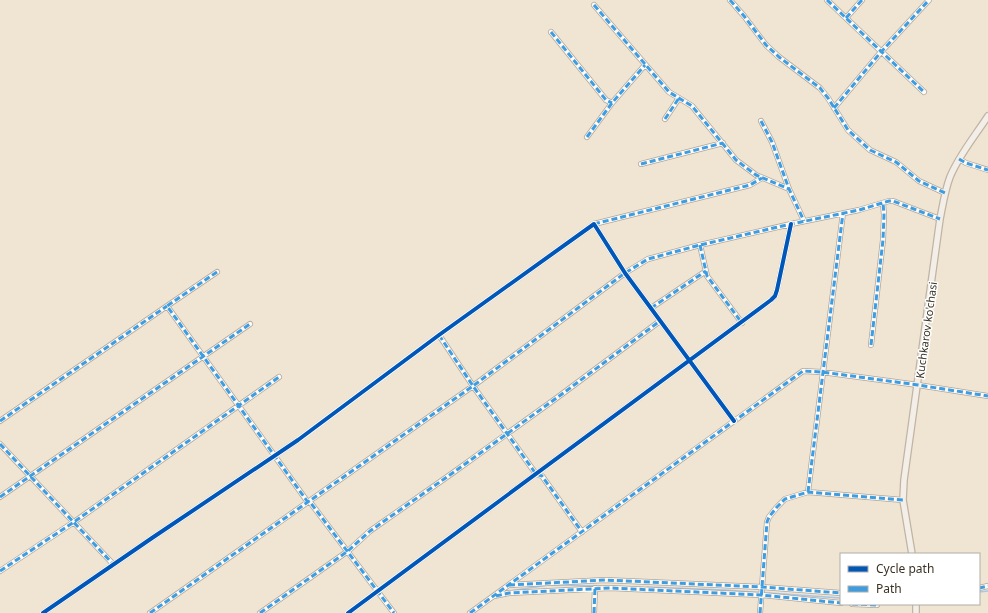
<svg xmlns="http://www.w3.org/2000/svg" width="988" height="613" viewBox="0 0 988 613" font-family="'Noto Sans',sans-serif">
<rect width="100%" height="100%" fill="#f0e4d3"/>
<g fill="none" stroke-linecap="round" stroke-linejoin="round">
<path stroke="#a6c7e7" stroke-width="1.5" d="M 553,585 L 601,586
M 647,587 L 724,590 L 841,598
M 510,591 L 548,585
M 979,592 L 988,591"/>
<g stroke="#b0a699" stroke-width="6">
<path id="minor" d="M 730,0 L 744,16 L 766,45 L 779,57 L 820,88 L 828,98 L 848,130 L 870,150 L 896,162 L 919,181 L 945,193
M 827,0 L 924,92
M 594,5 L 669,92 L 692,106 L 736,160 L 756,175 L 789,189
M 846,18 L 862,0
M 551,32 L 606,100 L 612,103
M 834,108 L 881,52 L 929,0
M 665,119 L 679,98
M 761,121 L 772,142 L 789,189 L 804,221
M 587,137 L 612,103 L 645,65
M 959,159 L 966,163 L 988,170
M 641,164 L 723,143
M 594,224 L 750,185 L 762,178
M 700,245 L 707,276 L 742,323
M 217,272 L 167,306 L 307,501 L 310,502 L 394,613
M 651,308 L 706,271
M 439,335 L 473,386 L 536,474 L 542,476 L 582,532
M 871,345 L 883,240 L 884,215 L 883,203
M 0,421 L 167,306
M 0,444 L 113,564
M 808,492 L 843,213
M 0,497 L 250,324
M 0,571 L 74,522 L 279,377
M 509,585 L 605,580 L 762,587 L 841,593
M 979,588 L 988,586
M 494,596 L 509,593 L 610,588 L 761,595 L 841,603
M 852,604 L 877,605
M 43,613 L 152,538 L 298,440 L 439,335 L 594,224 L 625,273 L 734,421
M 150,613 L 473,386 L 625,273 L 648,259 L 700,245 L 791,224 L 859,210 L 889,201 L 893,201 L 940,219
M 260,613 L 348,551 L 370,531 L 454,472 L 558,397 L 660,321
M 348,613 L 771,300 L 775,296 L 777,290 L 791,224
M 470,613 L 803,371 L 822,372 L 918,385 L 988,396
M 594,613 L 595,588
M 760,613 L 767,522 L 769,517 L 777,507 L 785,499 L 808,492 L 903,500"/>
</g>
<g stroke="#c0b4a3" stroke-width="8">
<path id="major" d="M 912,554 L 903,500 L 904,480 L 940,219 C 943,204 945,190 950,177 C 959,155 975,136 988,116
M 916,613 L 916,604"/>
</g>
<use href="#minor" stroke="#fdfbf8" stroke-width="4.5"/>
<use href="#major" stroke="#f3eee7" stroke-width="5.5"/>
<path stroke="#3e9de0" stroke-width="3" stroke-dasharray="6 3" stroke-linecap="butt" d="M 730,0 L 744,16 L 766,45 L 779,57 L 820,88 L 828,98 L 848,130 L 870,150 L 896,162 L 919,181 L 945,193
M 827,0 L 924,92
M 594,5 L 669,92 L 692,106 L 736,160 L 756,175 L 789,189
M 846,18 L 862,0
M 551,32 L 606,100 L 612,103
M 834,108 L 881,52 L 929,0
M 665,119 L 679,98
M 761,121 L 772,142 L 789,189 L 804,221
M 587,137 L 612,103 L 645,65
M 959,159 L 966,163 L 988,170
M 641,164 L 723,143
M 594,224 L 750,185 L 762,178
M 700,245 L 707,276 L 742,323
M 217,272 L 167,306 L 307,501 L 310,502 L 394,613
M 651,308 L 706,271
M 439,335 L 473,386 L 536,474 L 542,476 L 582,532
M 871,345 L 883,240 L 884,215 L 883,203
M 0,421 L 167,306
M 0,444 L 113,564
M 808,492 L 843,213
M 0,497 L 250,324
M 0,571 L 74,522 L 279,377
M 509,585 L 605,580 L 762,587 L 841,593
M 979,588 L 988,586
M 496,596 L 509,593 L 610,588 L 761,595 L 841,603
M 852,604 L 877,605
M 150,613 L 473,386 L 625,273 L 648,259 L 700,245 L 791,224 L 859,210 L 889,201 L 893,201 L 940,219
M 260,613 L 348,551 L 370,531 L 454,472 L 558,397 L 660,321
M 470,613 L 803,371 L 822,372 L 918,385 L 988,396
M 594,613 L 595,588
M 760,613 L 767,522 L 769,517 L 777,507 L 785,499 L 808,492 L 903,500"/>
<g stroke="#fff" stroke-width="6">
<path id="cycleway" d="M 43,613 L 152,538 L 298,440 L 439,335 L 594,224 L 625,273 L 734,421
M 348,613 L 771,300 L 775,296 L 777,290 L 791,224"/>
</g>
<use href="#cycleway" stroke="#0057b8" stroke-width="4"/>
</g>
<g text-anchor="middle" dominant-baseline="central" stroke-width="3" stroke-linejoin="round" paint-order="stroke">
<g font-size="11" fill="#393124" stroke="#fff">
<text transform="translate(926 330) rotate(-82)">Kuchkarov ko'chasi</text>
</g>
</g>
<rect x="840" y="553" width="140" height="52" fill="#ffffff" stroke="#b0ada7"/>
<rect x="848" y="566" width="20" height="6" fill="#0057b8" stroke="#b0ada7"/>
<text x="876" y="573" font-size="12" fill="#393124">Cycle path</text>
<rect x="848" y="586" width="20" height="6" fill="#3e9de0" stroke="#b0ada7"/>
<text x="876" y="593" font-size="12" fill="#393124">Path</text>
</svg>
